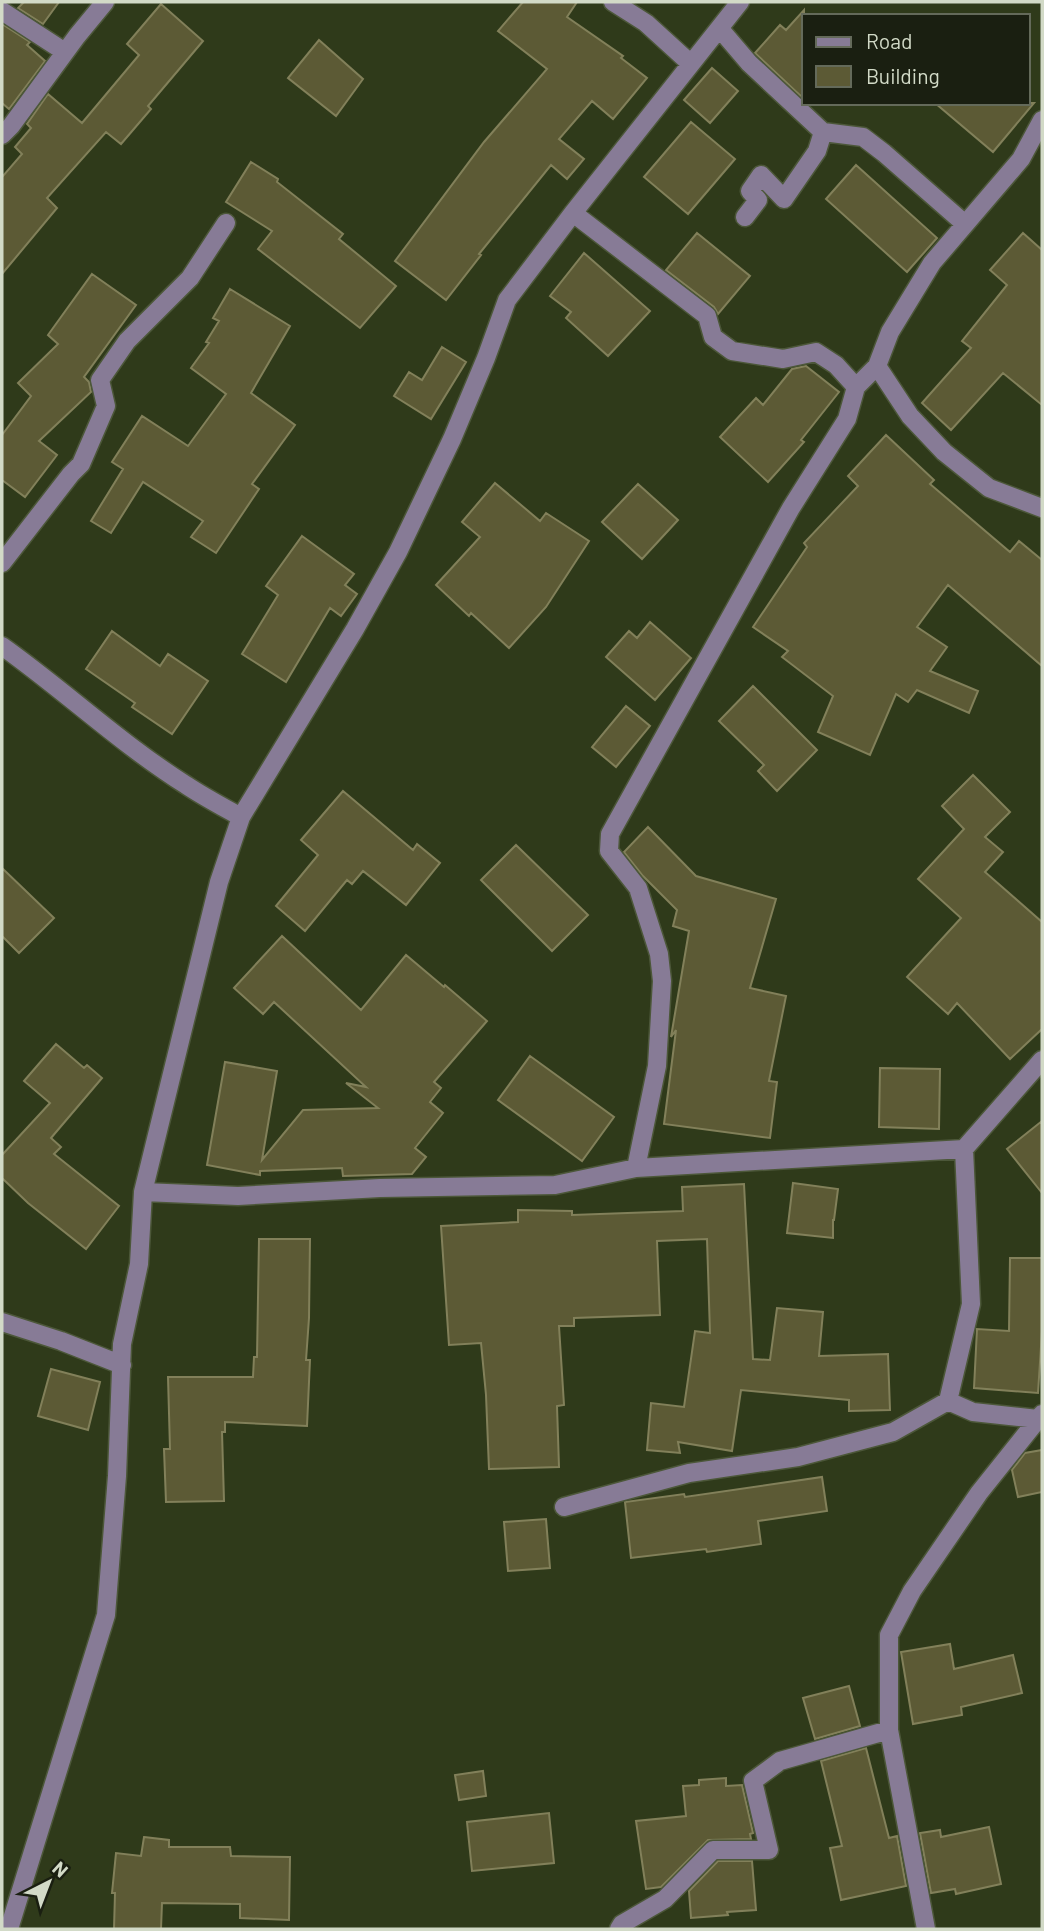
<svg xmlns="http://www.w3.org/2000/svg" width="1044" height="1931" viewBox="0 0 1044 1931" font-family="Barlow,sans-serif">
<rect width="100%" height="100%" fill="#2f3a1a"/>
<path fill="#5c5a35" stroke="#82805a" stroke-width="2" d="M 24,2 L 59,2 L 43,24 L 18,8 Z
M 523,2 L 577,2 L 567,17 L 623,56 L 621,58 L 647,78 L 613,119 L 592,101 L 559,139 L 584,159 L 567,179 L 551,165 L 479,254 L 481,255 L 446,300 L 395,261 L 484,142 L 547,69 L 498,31 Z
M 161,4 L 203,41 L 148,106 L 151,109 L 121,144 L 106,132 L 47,198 L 57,208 L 2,274 L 2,177 L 22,154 L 15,147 L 31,128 L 27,124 L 48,94 L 82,123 L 139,55 L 127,44 Z
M 804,10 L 804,99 L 755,53 L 780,25 L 786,30 Z
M 2,24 L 30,42 L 27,45 L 45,61 L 9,109 L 2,103 Z
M 319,40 L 363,79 L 336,116 L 288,78 Z
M 712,68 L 738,91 L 710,123 L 684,100 Z
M 935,103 L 1034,103 L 993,152 Z
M 691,122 L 735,159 L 688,214 L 644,177 Z
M 251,162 L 278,179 L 277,182 L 343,234 L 339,239 L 396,286 L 360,328 L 258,249 L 272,231 L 226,202 Z
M 856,165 L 937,238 L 907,272 L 826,199 Z
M 697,233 L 750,276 L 718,314 L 714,307 L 666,270 Z
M 1023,233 L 1042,250 L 1042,405 L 1003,373 L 951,430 L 922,403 L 971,348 L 962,341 L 1007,285 L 990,270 Z
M 584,253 L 650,311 L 608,356 L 566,318 L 571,312 L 550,296 Z
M 92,274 L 136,305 L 84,377 L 89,382 L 91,392 L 39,441 L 57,455 L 25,497 L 2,480 L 2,435 L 31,396 L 18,383 L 58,344 L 48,335 Z
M 230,289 L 290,326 L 251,393 L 295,425 L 252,484 L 259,489 L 216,553 L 191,537 L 203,521 L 143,482 L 111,533 L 91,521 L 123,469 L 112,462 L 142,416 L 188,446 L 226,394 L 191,368 L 209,343 L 206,342 L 219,321 L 213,318 Z
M 442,347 L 466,362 L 431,419 L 394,396 L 409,372 L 422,380 Z
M 806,366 L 839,392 L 801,440 L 804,442 L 768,482 L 720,437 L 756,398 L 763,405 L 792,369 Z
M 886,435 L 934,480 L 930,484 L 1010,552 L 1019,541 L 1042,560 L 1042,666 L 948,585 L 917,627 L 947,647 L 930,671 L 978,691 L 969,713 L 917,690 L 908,702 L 896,694 L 870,755 L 818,732 L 833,696 L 782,657 L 788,651 L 753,627 L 807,547 L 804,543 L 858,486 L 848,476 Z
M 495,483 L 540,521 L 546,513 L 589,541 L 546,607 L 509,648 L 471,613 L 469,616 L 436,585 L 480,537 L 462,522 Z
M 638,484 L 678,520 L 642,559 L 602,522 Z
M 302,536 L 354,574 L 345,585 L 357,594 L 341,616 L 330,608 L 286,682 L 242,654 L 278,595 L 266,586 Z
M 650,622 L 691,658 L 655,700 L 606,657 L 629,631 L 637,638 Z
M 112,631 L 160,666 L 168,654 L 208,681 L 172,734 L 132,707 L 135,703 L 86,669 Z
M 753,686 L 817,750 L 777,791 L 758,771 L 764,765 L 719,721 Z
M 626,706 L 650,726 L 616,767 L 592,747 Z
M 973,775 L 1010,812 L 985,837 L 1003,852 L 985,872 L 1042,922 L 1042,1029 L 1010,1059 L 957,1003 L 948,1014 L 907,977 L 961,918 L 918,879 L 964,829 L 942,806 Z
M 343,791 L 413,850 L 417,844 L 440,863 L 406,905 L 363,871 L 352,884 L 347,880 L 305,931 L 276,906 L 318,855 L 301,840 Z
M 648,827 L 696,876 L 776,899 L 750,988 L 786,996 L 769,1081 L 777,1082 L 770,1138 L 664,1124 L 676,1030 L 671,1037 L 689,931 L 673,926 L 677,910 L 643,876 L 624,852 Z
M 516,845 L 588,915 L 552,951 L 481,880 Z
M 2,868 L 54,918 L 19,953 L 2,936 Z
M 282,936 L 361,1010 L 406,955 L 444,987 L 445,985 L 487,1021 L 434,1082 L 441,1088 L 430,1102 L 443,1113 L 415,1148 L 426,1157 L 412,1174 L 343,1176 L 342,1168 L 260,1171 L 260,1175 L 207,1165 L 225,1062 L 277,1071 L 262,1160 L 303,1110 L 378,1108 L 346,1083 L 366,1087 L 274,1002 L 263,1014 L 234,988 Z
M 56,1044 L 84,1068 L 87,1065 L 102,1078 L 51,1138 L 61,1147 L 54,1154 L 119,1206 L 86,1249 L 28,1203 L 2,1178 L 2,1155 L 50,1103 L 24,1081 Z
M 530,1056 L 614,1117 L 582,1161 L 498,1100 Z
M 880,1068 L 940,1069 L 939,1129 L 879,1127 Z
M 1042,1121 L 1042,1193 L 1007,1149 Z
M 793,1183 L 838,1189 L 834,1220 L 833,1220 L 833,1238 L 787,1233 Z
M 744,1184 L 753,1359 L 770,1360 L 777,1308 L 823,1312 L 819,1356 L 888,1354 L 890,1410 L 849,1411 L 849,1400 L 741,1390 L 732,1451 L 678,1442 L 680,1453 L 647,1450 L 651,1403 L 684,1407 L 695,1331 L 710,1333 L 707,1239 L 657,1241 L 660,1315 L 574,1318 L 574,1326 L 559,1326 L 564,1405 L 557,1406 L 559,1467 L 489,1469 L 486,1395 L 481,1343 L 449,1345 L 441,1226 L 518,1222 L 518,1210 L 572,1211 L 572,1215 L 683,1211 L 682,1187 Z
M 259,1239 L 310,1239 L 309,1318 L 306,1360 L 310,1360 L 307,1426 L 225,1422 L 225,1432 L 222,1432 L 224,1501 L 166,1502 L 164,1449 L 170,1449 L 168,1377 L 253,1377 L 254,1357 L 257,1357 Z
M 1010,1258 L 1042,1258 L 1042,1331 L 1038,1393 L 974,1388 L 977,1329 L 1009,1331 Z
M 51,1369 L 100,1382 L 88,1430 L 38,1416 Z
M 1042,1450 L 1042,1492 L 1018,1497 L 1012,1470 L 1025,1453 Z
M 822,1477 L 827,1511 L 758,1521 L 761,1544 L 707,1552 L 706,1549 L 631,1558 L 625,1502 L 684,1494 L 685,1497 Z
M 546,1519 L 550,1568 L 508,1571 L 504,1522 Z
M 950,1644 L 954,1669 L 1013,1655 L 1022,1693 L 961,1707 L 962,1715 L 913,1724 L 901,1652 Z
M 849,1686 L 860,1726 L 815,1739 L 803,1698 Z
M 866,1748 L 889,1838 L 897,1836 L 906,1886 L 841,1900 L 830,1848 L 842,1846 L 821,1761 Z
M 483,1771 L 486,1796 L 459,1800 L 455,1775 Z
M 726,1778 L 726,1786 L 742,1785 L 753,1833 L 750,1834 L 751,1839 L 708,1840 L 661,1887 L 646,1889 L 636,1821 L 686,1816 L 683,1786 L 699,1785 L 699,1780 Z
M 549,1813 L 554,1863 L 472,1871 L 467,1822 Z
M 989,1827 L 1001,1884 L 956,1894 L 955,1889 L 931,1893 L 920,1833 L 940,1830 L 941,1837 Z
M 144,1837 L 169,1840 L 169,1847 L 230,1847 L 231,1856 L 290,1857 L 289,1920 L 240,1918 L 240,1904 L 162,1903 L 161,1929 L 114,1929 L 115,1893 L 112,1893 L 116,1853 L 141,1856 Z
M 718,1861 L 752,1861 L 756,1910 L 727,1912 L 728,1915 L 691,1918 L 689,1891 Z"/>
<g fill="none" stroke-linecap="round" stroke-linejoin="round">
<g stroke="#4c5739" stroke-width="21">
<path id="minor" d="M 613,2 L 646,23 L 691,64
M 2,11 L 65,52
M 720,29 L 749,63 L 823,132 L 863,137 L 884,153 L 965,224
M 2,135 L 11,126 L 77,36 L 105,2
M 573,213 L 707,316 L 713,337 L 732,351 L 783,359 L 816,352 L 836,365 L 856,387
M 745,217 L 758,200 L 750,191 L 761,175 L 784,199 L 817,151 L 823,132
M 877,366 L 910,416 L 944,452 L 989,488 L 1042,508
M 2,563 L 71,474 L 81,464 L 106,406 L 100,380 L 127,341 L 190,278 L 226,223
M 2,646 C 64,690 121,744 186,785 C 204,797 223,807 241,817
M 636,1168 L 657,1066 L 662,981 L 659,954 L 638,888 L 609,851 L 610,834 L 791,508 L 847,419 L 856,387 L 877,366 L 890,332 L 932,263 L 1021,159 L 1042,120
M 143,1192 L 238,1196 L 380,1188 L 555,1185 L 636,1168 L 964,1149
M 2,1322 L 61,1341 L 122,1365
M 1038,1419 L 973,1412 L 948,1401 L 971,1304 L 964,1149 L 1042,1060
M 564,1507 L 689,1473 L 798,1457 L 893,1432 L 948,1401
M 9,1929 L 106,1615 L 117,1476 L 122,1344 L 139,1264 L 143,1192 L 219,882 L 241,817 L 355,629 L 398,552 L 452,439 L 486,358 L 507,300 L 573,213 L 740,2
M 619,1929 L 622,1924 L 665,1899 L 713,1850 L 769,1850 L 753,1781 L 780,1761 L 889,1730
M 926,1929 L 889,1730 L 889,1635 L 912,1591 L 979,1493 L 1042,1414"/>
</g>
<use href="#minor" stroke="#877b96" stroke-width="18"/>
</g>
<rect width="1044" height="1931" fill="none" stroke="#d2dac7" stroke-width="7"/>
<rect x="802" y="14" width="228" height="91" fill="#1a1f11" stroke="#646a5a" stroke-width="2"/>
<rect x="816" y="37" width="35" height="10" fill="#877b96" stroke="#646a5a" stroke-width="2"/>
<text x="866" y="49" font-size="21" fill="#d2dac7">Road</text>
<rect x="816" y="66" width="35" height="21" fill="#5c5a35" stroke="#646a5a" stroke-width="2"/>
<text x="866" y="84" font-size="21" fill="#d2dac7">Building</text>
<g transform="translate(49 1882) rotate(42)" stroke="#1a1f11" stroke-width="5" paint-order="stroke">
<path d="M0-5L12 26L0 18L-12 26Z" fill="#d2dac7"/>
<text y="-10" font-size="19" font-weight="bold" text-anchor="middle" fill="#d2dac7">N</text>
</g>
</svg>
